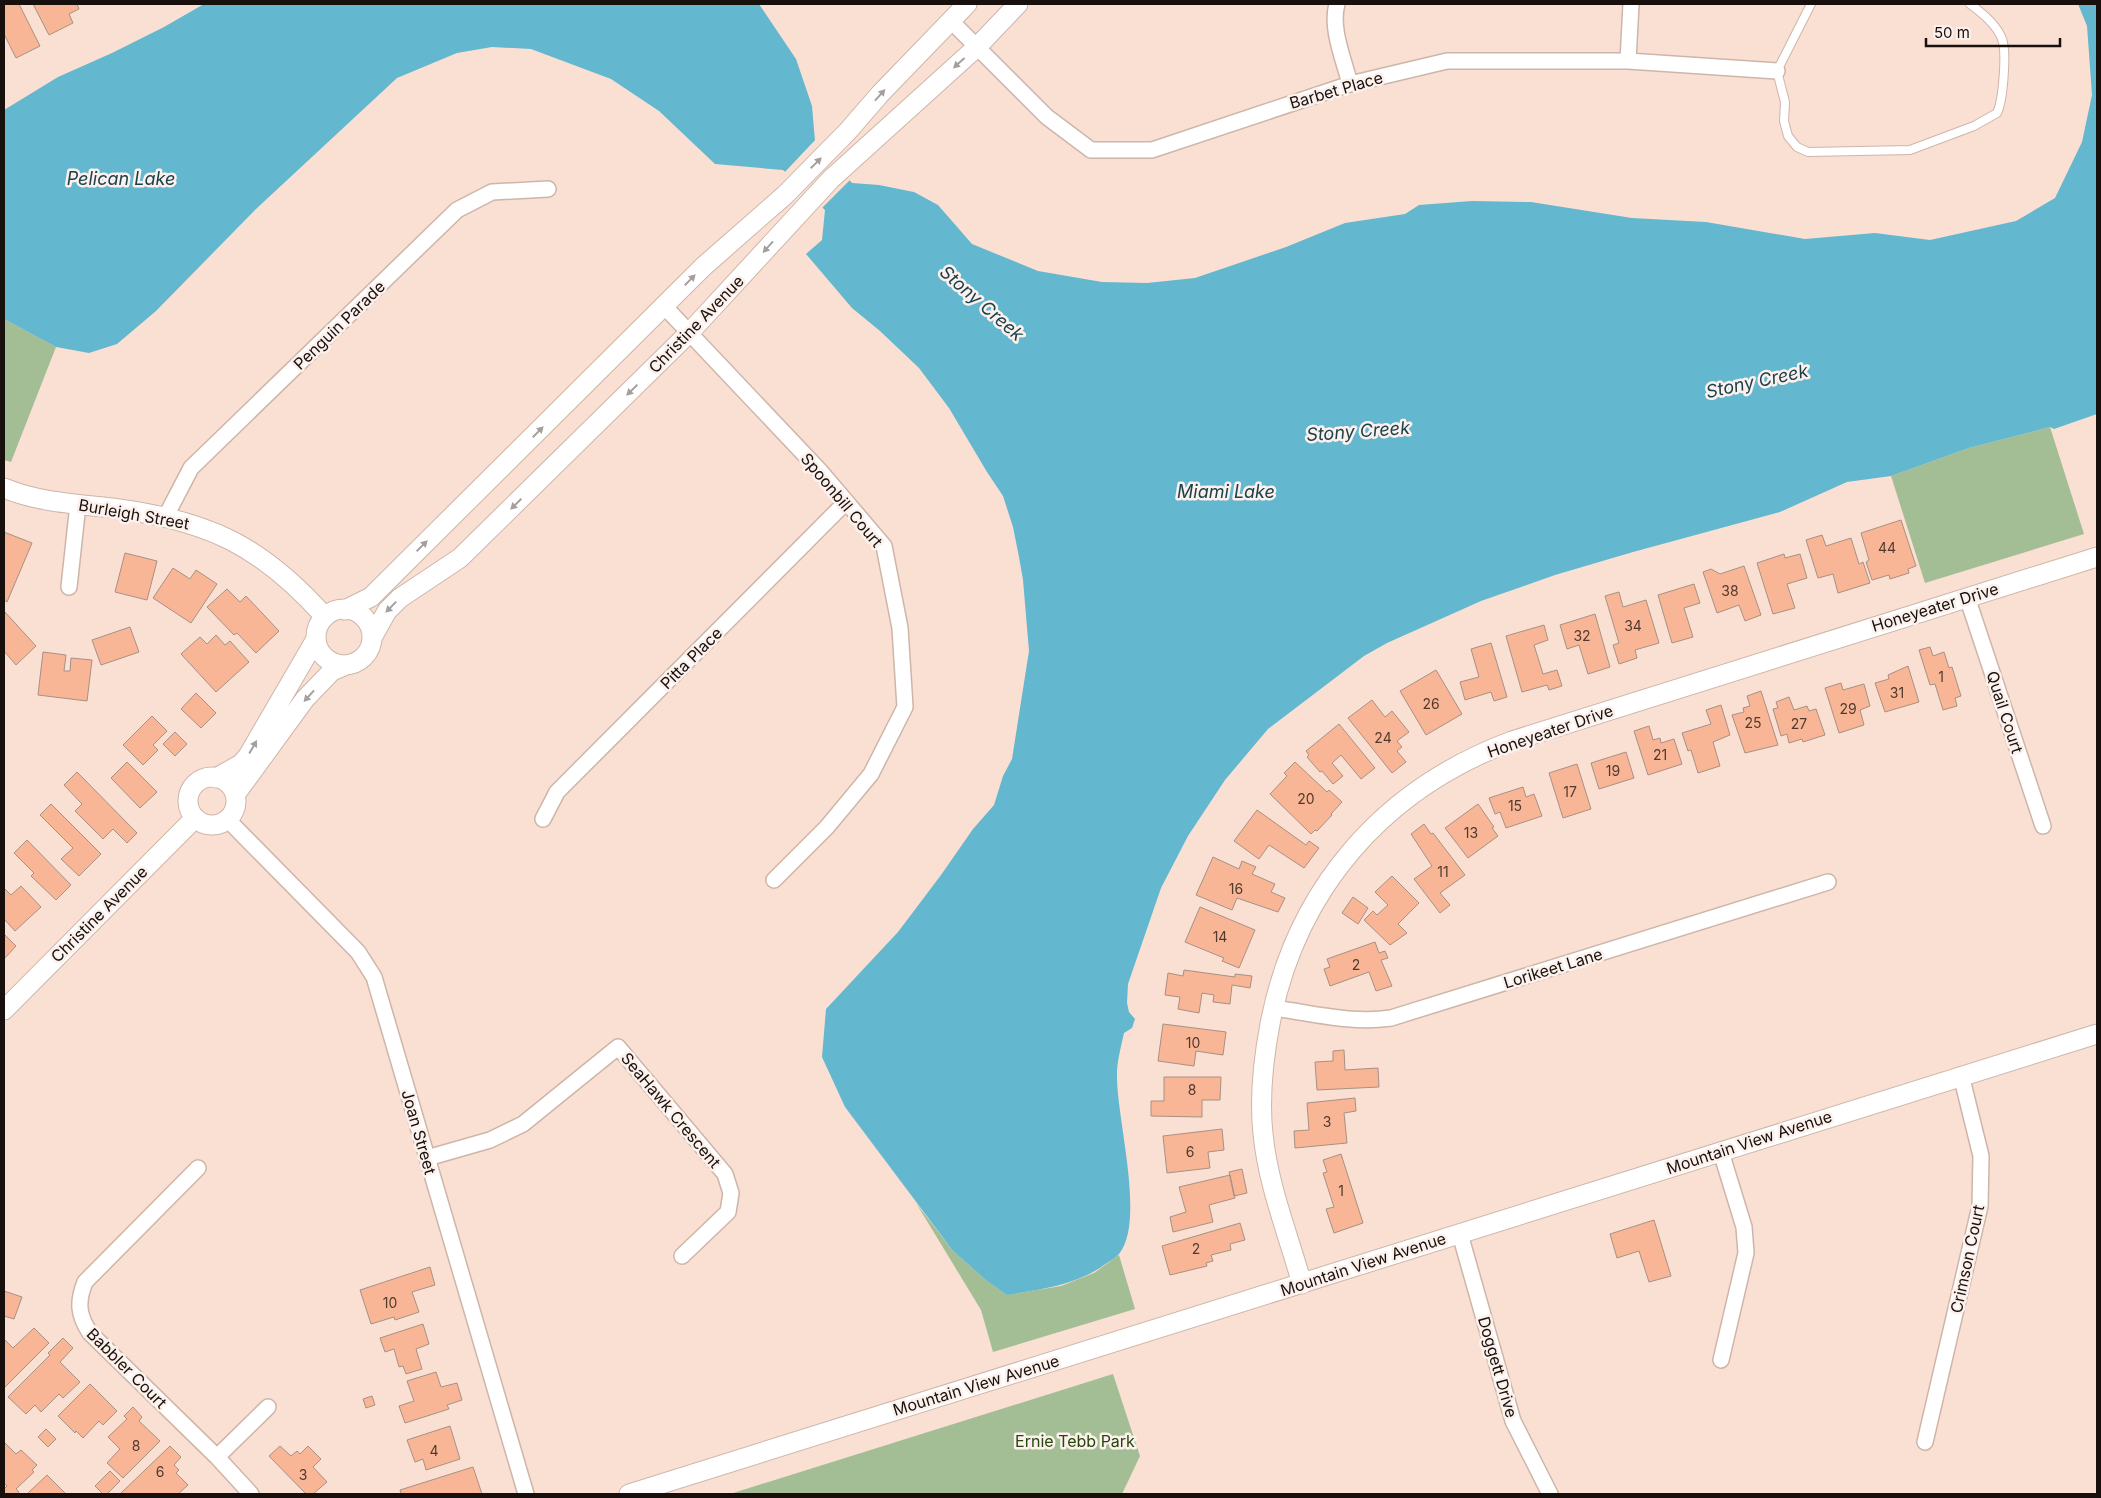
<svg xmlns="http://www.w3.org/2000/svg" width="2101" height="1498" viewBox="0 0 2101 1498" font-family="Inter,sans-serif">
<rect width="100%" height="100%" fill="#fae0d3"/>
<path fill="#a3be95" d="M 4,319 L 56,347 L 11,462 L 4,460 Z
M 2050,427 L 2084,534 L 1925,583 L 1891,476 L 1969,448 Z
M 916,1203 L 953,1251 L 987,1281 L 1007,1295 L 1061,1286 L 1094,1273 L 1119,1255 L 1135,1309 L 993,1352 L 981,1310 Z
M 1113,1374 L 1140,1456 L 1122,1494 L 730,1494 Z"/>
<path fill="#63b7cf" d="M 204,4 L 759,4 L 796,59 L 812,106 L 815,141 L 852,183 L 879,185 L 914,192 L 938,205 L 972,244 L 1038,271 L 1102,282 L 1147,283 L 1195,278 L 1286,247 L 1345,223 L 1405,214 L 1419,205 L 1472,201 L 1531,202 L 1632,218 L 1706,222 L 1805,239 L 1875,233 L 1930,240 L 2016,221 L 2055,198 L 2082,142 L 2092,95 L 2087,26 L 2078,4 L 2097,4 L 2097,414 L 2054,429 L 2050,427 L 1969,448 L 1891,476 L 1847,482 L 1780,512 L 1633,552 L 1555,575 L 1481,601 L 1387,643 L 1364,656 L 1268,729 L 1225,780 L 1188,836 L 1161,888 L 1128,984 L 1127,1003 L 1129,1012 L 1135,1019 L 1132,1028 L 1124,1033 C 1121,1047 1117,1061 1117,1074 C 1116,1118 1146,1220 1119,1254 C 1116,1258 1111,1260 1107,1263 C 1078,1285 1043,1289 1007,1295 L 987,1281 L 953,1251 L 845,1107 L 822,1057 L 826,1009 L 898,932 L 941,875 L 973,829 L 994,805 L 1003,776 L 1012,759 L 1029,651 L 1023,580 L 1019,557 L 1013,527 L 1003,496 L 987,472 L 949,408 L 919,368 L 880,331 L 852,308 L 806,254 L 822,240 L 825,210 L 783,170 L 715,164 L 659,111 L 611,79 L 531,49 L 492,47 L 457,53 L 397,78 L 256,209 L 156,311 L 117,344 L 89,353 L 56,347 L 4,319 L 4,110 L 58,77 L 112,53 L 164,27 Z"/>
<path fill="#fae0d3" d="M 817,138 L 851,179 L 821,209 L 783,174 Z"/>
<path fill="#f8b696" stroke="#a89084" d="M 4,4 L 19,4 L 40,46 L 16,58 L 4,34 Z
M 33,4 L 77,4 L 79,9 L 69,14 L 73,23 L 49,35 Z
M 1901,520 L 1916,566 L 1908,569 L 1909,573 L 1890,579 L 1889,575 L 1872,580 L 1866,562 L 1869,560 L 1861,533 Z
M 4,532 L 32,543 L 7,602 L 4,600 Z
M 1822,535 L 1826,546 L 1851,538 L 1859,564 L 1863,562 L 1870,583 L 1838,593 L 1833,574 L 1818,578 L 1806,540 Z
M 125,553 L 157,561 L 147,600 L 115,592 Z
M 1784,554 L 1785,558 L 1800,554 L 1807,578 L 1787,584 L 1795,608 L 1773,614 L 1757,563 Z
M 1744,566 L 1761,615 L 1745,621 L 1739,605 L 1717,613 L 1703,572 L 1711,569 L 1720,574 Z
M 173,568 L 190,579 L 196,570 L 217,584 L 191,623 L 153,598 Z
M 1694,584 L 1700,603 L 1684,608 L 1693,637 L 1672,643 L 1658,595 Z
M 227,589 L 240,602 L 246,596 L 279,631 L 256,653 L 237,633 L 234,635 L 207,607 Z
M 1619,592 L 1623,607 L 1646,600 L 1659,643 L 1635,650 L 1637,658 L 1619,664 L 1613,645 L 1619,643 L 1605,596 Z
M 4,611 L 36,646 L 16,665 L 4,651 Z
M 1595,614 L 1610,667 L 1588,674 L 1579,645 L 1567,649 L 1560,625 Z
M 1544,625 L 1548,640 L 1534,645 L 1543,674 L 1557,670 L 1562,686 L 1549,690 L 1547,685 L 1522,692 L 1506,636 Z
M 130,627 L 139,652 L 101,665 L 92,640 Z
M 216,635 L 225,645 L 230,641 L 249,662 L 216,692 L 181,654 L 200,637 L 207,644 Z
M 1491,643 L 1507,697 L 1494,701 L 1491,692 L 1465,700 L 1460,682 L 1479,677 L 1471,649 Z
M 1930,647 L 1933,656 L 1944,652 L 1949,668 L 1952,667 L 1961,696 L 1955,698 L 1957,706 L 1943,710 L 1935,684 L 1930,685 L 1919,650 Z
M 43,652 L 66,655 L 64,671 L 70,671 L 71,658 L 92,660 L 87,701 L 38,695 Z
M 1908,666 L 1919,702 L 1885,712 L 1875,683 L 1889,679 L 1888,675 Z
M 1436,670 L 1462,714 L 1426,735 L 1400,691 Z
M 1841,683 L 1843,690 L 1864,684 L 1870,706 L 1860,710 L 1864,725 L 1839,733 L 1825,688 Z
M 1761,691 L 1778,745 L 1745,753 L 1732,715 L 1744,712 L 1743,708 L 1750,706 L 1747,696 Z
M 196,693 L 216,713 L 201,728 L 181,709 Z
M 1789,697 L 1794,710 L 1807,706 L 1809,711 L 1816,709 L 1825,735 L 1803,742 L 1802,739 L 1789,743 L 1787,734 L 1781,736 L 1773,709 L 1778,708 L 1776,702 Z
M 1372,700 L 1385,717 L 1392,711 L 1409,732 L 1397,741 L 1402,747 L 1397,751 L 1406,762 L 1392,773 L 1348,718 Z
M 1721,705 L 1730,735 L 1713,742 L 1720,766 L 1698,773 L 1691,750 L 1688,751 L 1682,733 L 1711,724 L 1706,710 Z
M 152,716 L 167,731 L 153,745 L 158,750 L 143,765 L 123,745 Z
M 1339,724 L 1375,768 L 1361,779 L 1341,755 L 1332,763 L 1343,776 L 1333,784 L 1322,771 L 1320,772 L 1307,757 L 1309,755 L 1306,751 Z
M 1649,726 L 1653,740 L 1660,738 L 1661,743 L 1674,739 L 1682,764 L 1648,775 L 1634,731 Z
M 175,732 L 187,744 L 175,756 L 163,744 Z
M 1626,752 L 1634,778 L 1599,789 L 1591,763 Z
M 127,762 L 157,792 L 140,808 L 111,778 Z
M 1295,762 L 1327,792 L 1329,790 L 1342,802 L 1331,814 L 1332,815 L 1317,831 L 1315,830 L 1311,834 L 1270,794 L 1287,776 L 1284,773 Z
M 1577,764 L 1591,809 L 1563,818 L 1549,773 Z
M 77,772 L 137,833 L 127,843 L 113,829 L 103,839 L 75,811 L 82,804 L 64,785 Z
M 1523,787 L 1526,797 L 1534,794 L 1542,816 L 1506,828 L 1500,812 L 1495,814 L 1489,798 Z
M 51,804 L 101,854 L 79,876 L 61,859 L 73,848 L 40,815 Z
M 1478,804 L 1494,827 L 1492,828 L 1498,836 L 1468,858 L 1445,828 Z
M 1257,810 L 1306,845 L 1309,841 L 1319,848 L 1304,868 L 1269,845 L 1259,859 L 1234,841 Z
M 1424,824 L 1431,834 L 1433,833 L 1465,875 L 1440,893 L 1450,905 L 1440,913 L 1414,879 L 1432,866 L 1411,834 Z
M 27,840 L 71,885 L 56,900 L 31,876 L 34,873 L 14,853 Z
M 1213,857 L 1239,869 L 1242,861 L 1256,867 L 1252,874 L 1275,884 L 1271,892 L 1285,898 L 1278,912 L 1237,898 L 1232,910 L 1196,895 Z
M 1392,876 L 1419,903 L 1398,924 L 1407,933 L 1390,945 L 1364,920 L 1373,911 L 1377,915 L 1388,905 L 1375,892 Z
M 21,886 L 41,907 L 15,931 L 4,919 L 4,888 L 11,895 Z
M 1353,897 L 1368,908 L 1358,924 L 1342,913 Z
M 1200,907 L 1255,930 L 1239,968 L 1222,961 L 1224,958 L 1185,942 Z
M 4,934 L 16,946 L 4,959 Z
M 1375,942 L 1379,953 L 1385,951 L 1388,958 L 1381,960 L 1392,986 L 1376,991 L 1369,972 L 1330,986 L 1324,969 L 1330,967 L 1327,959 Z
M 1184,970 L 1235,977 L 1235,974 L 1252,976 L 1250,988 L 1232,985 L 1230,1004 L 1213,1002 L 1214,995 L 1202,993 L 1199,1013 L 1178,1009 L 1180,997 L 1165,995 L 1168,973 L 1183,976 Z
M 1163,1024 L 1226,1032 L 1223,1055 L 1196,1051 L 1194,1066 L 1158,1061 Z
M 1344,1050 L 1345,1070 L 1378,1068 L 1379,1087 L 1317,1090 L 1315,1062 L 1333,1061 L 1333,1051 Z
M 1164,1077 L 1221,1077 L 1220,1100 L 1202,1100 L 1202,1117 L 1151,1116 L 1151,1101 L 1164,1101 Z
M 1355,1098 L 1356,1111 L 1344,1113 L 1347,1143 L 1295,1148 L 1294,1131 L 1309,1130 L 1307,1103 Z
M 1222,1129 L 1224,1150 L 1208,1152 L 1210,1168 L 1167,1173 L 1163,1136 Z
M 1341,1154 L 1363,1223 L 1334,1233 L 1326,1209 L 1334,1207 L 1323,1173 L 1327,1172 L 1323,1160 Z
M 1242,1169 L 1247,1193 L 1234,1196 L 1229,1172 Z
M 1230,1175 L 1235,1198 L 1209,1205 L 1213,1222 L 1173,1232 L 1170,1217 L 1186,1212 L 1179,1187 Z
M 1654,1220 L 1671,1276 L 1649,1282 L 1639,1251 L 1617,1258 L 1610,1234 Z
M 1240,1223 L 1245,1240 L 1230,1244 L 1231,1250 L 1211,1255 L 1213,1261 L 1206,1263 L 1207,1266 L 1170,1275 L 1162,1246 Z
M 430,1267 L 435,1285 L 412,1292 L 419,1312 L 395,1320 L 394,1317 L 371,1324 L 360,1290 Z
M 4,1291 L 22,1297 L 14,1319 L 4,1316 Z
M 423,1324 L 429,1344 L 416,1349 L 422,1369 L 406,1374 L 403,1366 L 399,1367 L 394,1349 L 385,1352 L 380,1338 Z
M 34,1328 L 49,1343 L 4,1388 L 4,1339 L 13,1348 Z
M 63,1338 L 73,1348 L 60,1362 L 80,1382 L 63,1398 L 59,1394 L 41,1412 L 35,1405 L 26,1414 L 8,1397 L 50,1355 L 48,1353 Z
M 436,1372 L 441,1387 L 457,1383 L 462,1400 L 447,1405 L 449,1409 L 405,1423 L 399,1406 L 414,1401 L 407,1381 Z
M 90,1384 L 117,1411 L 103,1425 L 99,1421 L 83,1438 L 76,1431 L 75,1433 L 58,1416 Z
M 372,1396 L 375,1405 L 366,1408 L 363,1399 Z
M 133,1407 L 142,1417 L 139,1421 L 160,1441 L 123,1478 L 107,1463 L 120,1449 L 108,1437 L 127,1419 L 124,1416 Z
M 450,1426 L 460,1459 L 426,1470 L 423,1459 L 415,1462 L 407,1440 Z
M 46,1429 L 56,1439 L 48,1447 L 38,1437 Z
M 4,1442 L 16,1454 L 21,1450 L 37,1465 L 32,1470 L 34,1472 L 16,1489 L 19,1492 L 18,1494 L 4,1494 L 4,1489 L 7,1486 L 4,1483 Z
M 170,1446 L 181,1457 L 174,1465 L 179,1470 L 176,1473 L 188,1485 L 178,1494 L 120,1494 Z
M 280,1446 L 291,1456 L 297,1451 L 300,1454 L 308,1446 L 321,1459 L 313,1467 L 327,1482 L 313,1494 L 306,1494 L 269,1456 Z
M 473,1467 L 482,1494 L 401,1494 L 400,1490 Z
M 110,1471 L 120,1481 L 107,1494 L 103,1494 L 95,1486 Z
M 47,1475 L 66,1494 L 27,1494 Z"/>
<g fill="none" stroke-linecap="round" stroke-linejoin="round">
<g stroke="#ceb5a9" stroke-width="10">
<path id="service" d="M 1811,4 L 1777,71 L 1785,102 L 1784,121 L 1788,136 L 1797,147 L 1808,152 L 1910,150 L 1974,126 L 1997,113 C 2003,101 2007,52 2002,39 C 1997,25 1981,12 1970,4"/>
</g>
<g stroke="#ceb5a9" stroke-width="18">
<path id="minor" d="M 1337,4 C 1330,28 1344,60 1350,84
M 951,21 L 1047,117 L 1091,150 L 1152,150 L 1350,84 L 1447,61 L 1628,61 L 1777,71
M 1628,61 L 1631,4
M 664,306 L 821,472 L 884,546 L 900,628 L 905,707 L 871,774 L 827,827 L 774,880
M 166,516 L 191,468 L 457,210 L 492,192 L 548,189
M 69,587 L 78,504
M 1967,597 L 2043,826
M 227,819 L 358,952 L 374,977 L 526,1494
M 543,819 L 557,792 L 846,502
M 1273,1008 C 1313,1013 1351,1024 1391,1018 L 1828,882
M 1721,1152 L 1744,1227 L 1746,1253 L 1721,1360
M 427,1158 L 490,1140 L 523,1124 L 618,1047 L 725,1174 L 731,1193 L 728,1212 L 682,1256
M 198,1168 L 85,1282 C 77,1302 78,1315 90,1333 L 217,1457 L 251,1494
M 1460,1234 L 1513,1421 L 1550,1494
M 1925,1442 L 1980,1206 L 1981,1156 L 1961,1075
M 217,1457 L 268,1407"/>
</g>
<g stroke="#ceb5a9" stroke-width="21">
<path id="tertiary" d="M 4,488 C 37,502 76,504 112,508 C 207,520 261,545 325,617
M316 637a28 28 0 1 1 56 0a28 28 0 1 1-56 0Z
M 345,610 L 371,597 L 704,266 L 785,195 L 848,131 L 880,94 L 967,4
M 372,638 L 387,611 L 400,598 L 460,558 L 690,332 L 831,179 L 978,46 L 1018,4
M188 801a24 24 0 1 1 48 0a24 24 0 1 1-48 0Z
M 216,778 L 241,764 L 248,756 L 316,639
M 235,795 L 305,699 L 332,671 L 346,665
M 4,1010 L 195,818
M 1302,1284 C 1288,1234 1268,1185 1263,1134 C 1259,1097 1263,1061 1270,1024 C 1296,889 1383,789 1512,741 L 2097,557
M 629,1494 L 2097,1034"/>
</g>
<use href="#service" stroke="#fff" stroke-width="8"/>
<use href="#minor" stroke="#fff" stroke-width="15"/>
<use href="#tertiary" stroke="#fff" stroke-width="19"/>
</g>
<defs><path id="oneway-solid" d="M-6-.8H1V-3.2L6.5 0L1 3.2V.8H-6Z" transform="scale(1.25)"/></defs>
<g fill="#a39f9e">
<use href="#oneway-solid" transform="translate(959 63) rotate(138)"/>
<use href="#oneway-solid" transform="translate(880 95) rotate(-48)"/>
<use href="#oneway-solid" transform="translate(816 163) rotate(-45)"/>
<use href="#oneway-solid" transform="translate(768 247) rotate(132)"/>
<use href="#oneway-solid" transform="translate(690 280) rotate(-45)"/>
<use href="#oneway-solid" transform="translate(632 390) rotate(136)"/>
<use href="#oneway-solid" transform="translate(538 432) rotate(-45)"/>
<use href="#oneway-solid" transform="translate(516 504) rotate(136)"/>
<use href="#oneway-solid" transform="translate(422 546) rotate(-44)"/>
<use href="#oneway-solid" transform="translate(391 607) rotate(134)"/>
<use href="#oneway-solid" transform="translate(309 696) rotate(132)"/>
<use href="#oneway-solid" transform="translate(253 747) rotate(-60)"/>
</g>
<g text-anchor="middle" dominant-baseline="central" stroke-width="5" stroke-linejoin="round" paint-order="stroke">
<g font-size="14" fill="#503a2e">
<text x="1887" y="547">44</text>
<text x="1730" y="590">38</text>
<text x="1633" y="625">34</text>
<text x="1582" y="635">32</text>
<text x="1941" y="676">1</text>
<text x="1897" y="692">31</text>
<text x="1431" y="703">26</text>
<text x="1848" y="708">29</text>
<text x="1753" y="722">25</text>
<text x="1799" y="723">27</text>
<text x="1383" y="737">24</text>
<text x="1660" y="754">21</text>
<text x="1613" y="770">19</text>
<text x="1570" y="791">17</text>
<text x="1306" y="798">20</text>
<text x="1515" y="805">15</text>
<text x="1471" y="832">13</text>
<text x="1443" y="871">11</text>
<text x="1236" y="888">16</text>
<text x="1220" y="936">14</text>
<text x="1356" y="964">2</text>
<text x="1193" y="1042">10</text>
<text x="1192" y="1089">8</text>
<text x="1327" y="1121">3</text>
<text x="1190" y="1151">6</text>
<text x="1341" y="1190">1</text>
<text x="1196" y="1248">2</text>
<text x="390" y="1302">10</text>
<text x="136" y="1445">8</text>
<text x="434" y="1450">4</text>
<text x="160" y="1471">6</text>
<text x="303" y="1474">3</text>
</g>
<g font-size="16" fill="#18100c" stroke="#fcf1ec">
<text transform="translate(1336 90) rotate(-16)">Barbet Place</text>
<text transform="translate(696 324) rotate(-46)">Christine Avenue</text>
<text transform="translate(339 325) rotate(-44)">Penguin Parade</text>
<text transform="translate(842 500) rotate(50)">Spoonbill Court</text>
<text transform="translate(134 514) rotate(10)">Burleigh Street</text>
<text transform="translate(1935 607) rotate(-17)">Honeyeater Drive</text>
<text transform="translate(691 658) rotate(-45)">Pitta Place</text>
<text transform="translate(2005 712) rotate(72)">Quail Court</text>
<text transform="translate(1550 731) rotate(-19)">Honeyeater Drive</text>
<text transform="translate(99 914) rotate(-45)">Christine Avenue</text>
<text transform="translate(1553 968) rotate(-17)">Lorikeet Lane</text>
<text transform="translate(671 1110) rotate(50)">SeaHawk Crescent</text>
<text transform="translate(419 1132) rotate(74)">Joan Street</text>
<text transform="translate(1749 1142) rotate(-18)">Mountain View Avenue</text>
<text transform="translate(1967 1259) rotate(-78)">Crimson Court</text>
<text transform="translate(1363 1264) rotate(-18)">Mountain View Avenue</text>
<text transform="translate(1498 1367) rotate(74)">Doggett Drive</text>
<text transform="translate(127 1368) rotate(45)">Babbler Court</text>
<text transform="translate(976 1385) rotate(-17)">Mountain View Avenue</text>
</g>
<g font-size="16" fill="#25470b" stroke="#fcf1ec">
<text x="1075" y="1441">Ernie Tebb Park</text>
</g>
<g font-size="18" font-style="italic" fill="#1a414c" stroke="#fcf1ec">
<text x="121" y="178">Pelican Lake</text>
<text transform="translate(982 303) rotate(41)">Stony Creek</text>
<text transform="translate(1757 381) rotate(-12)">Stony Creek</text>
<text transform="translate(1358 431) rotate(-4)">Stony Creek</text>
<text x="1226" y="491">Miami Lake</text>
</g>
</g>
<rect width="2101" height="1498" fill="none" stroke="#18100c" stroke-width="10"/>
<path d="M1926 38v8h134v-8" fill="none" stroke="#18100c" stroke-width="2.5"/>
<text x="1934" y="38" font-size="15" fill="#18100c" stroke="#fcf1ec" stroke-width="4" paint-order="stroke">50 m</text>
</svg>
